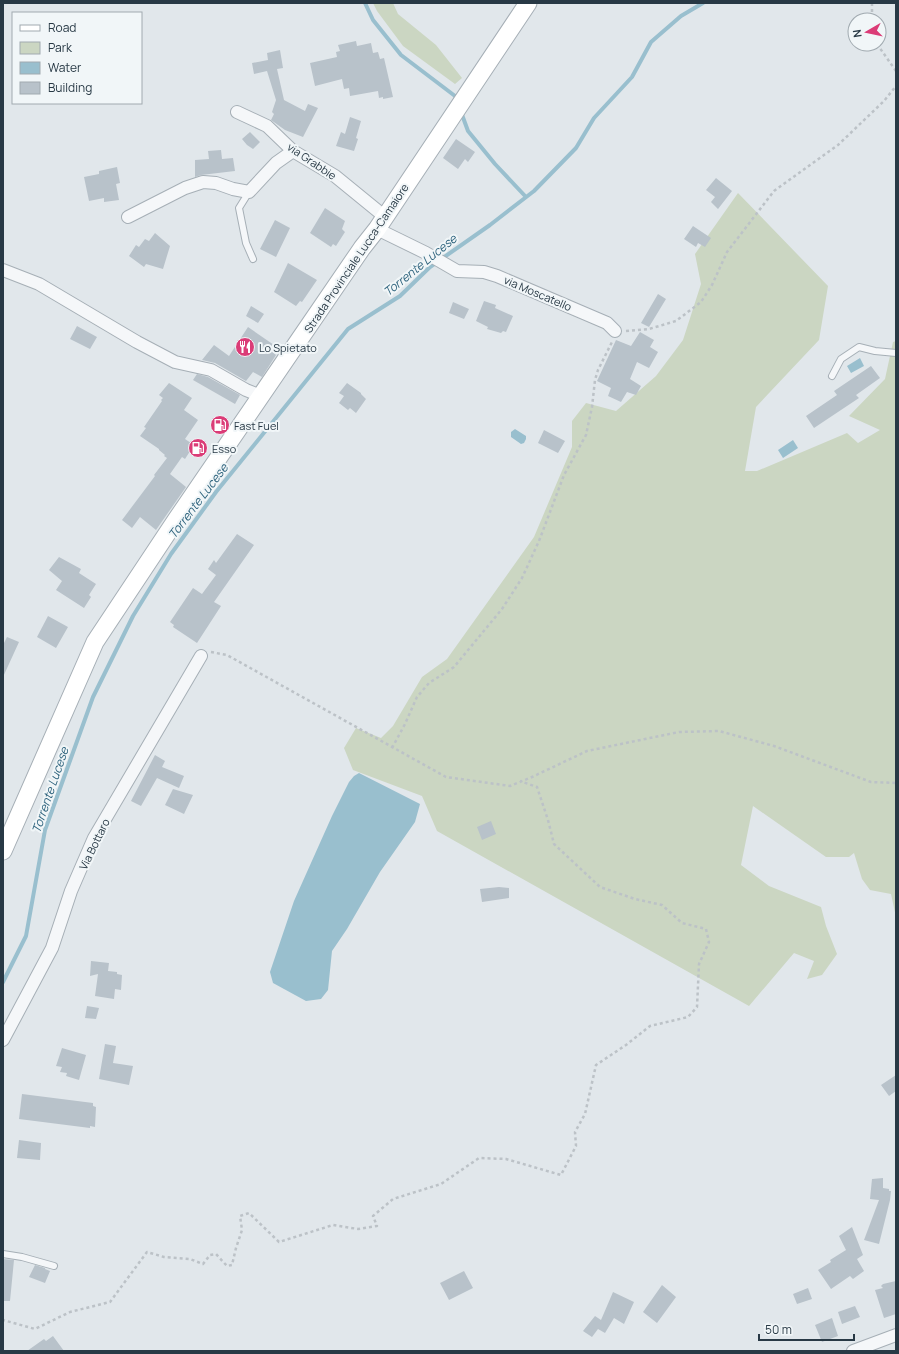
<svg xmlns="http://www.w3.org/2000/svg" width="899" height="1354" viewBox="0 0 899 1354" font-family="Manrope,sans-serif">
<rect width="100%" height="100%" fill="#e1e7eb"/>
<path fill="#cbd6c2" d="M 373,3 L 393,3 L 398,14 L 436,45 L 462,78 L 455,84 L 403,46 L 377,11 Z
M 738,193 L 828,286 L 819,340 L 756,407 L 745,471 L 757,471 L 847,433 L 858,443 L 880,430 L 849,416 L 885,379 L 893,342 L 896,341 L 896,917 L 891,894 L 870,890 L 862,879 L 854,853 L 849,857 L 826,857 L 753,806 L 741,865 L 769,886 L 821,907 L 826,926 L 837,954 L 822,975 L 807,979 L 814,961 L 794,953 L 749,1006 L 437,831 L 422,796 L 353,770 L 344,748 L 356,728 L 381,738 L 393,726 L 422,677 L 447,659 L 534,537 L 572,447 L 572,421 L 586,403 L 616,411 L 656,376 L 683,340 L 701,284 L 695,254 Z"/>
<path fill="#99bfce" d="M 860,358 L 864,366 L 851,373 L 847,366 Z
M 515,429 L 526,436 L 526,439 L 524,443 L 521,444 L 511,437 L 511,432 Z
M 793,440 L 798,448 L 783,458 L 778,450 Z
M 359,773 L 420,804 L 415,822 L 380,872 L 347,929 L 332,951 L 328,990 L 321,999 L 306,1001 L 273,983 L 270,972 L 294,901 L 332,816 L 349,782 L 354,776 Z"/>
<g fill="none" stroke-linecap="round" stroke-linejoin="round">
<path stroke="#99bfce" stroke-width="4" d="M 365,3 L 373,20 L 401,55 L 455,96 L 457,101
M 461,112 L 468,131 L 495,164 L 526,197
M 3,982 L 26,936 L 45,830 L 93,697 L 133,616 L 171,554 L 216,492 L 348,329 L 400,296 L 430,267 L 490,225 L 534,191 L 576,148 L 594,118 L 632,77 L 651,42 L 681,16 L 703,3"/>
</g>
<path fill="#b8c2ca" d="M 356,41 L 357,46 L 371,43 L 373,53 L 378,52 L 380,59 L 384,58 L 393,97 L 383,99 L 383,97 L 379,98 L 378,91 L 350,96 L 349,88 L 344,89 L 342,79 L 315,86 L 310,63 L 337,57 L 336,52 L 340,51 L 338,45 Z
M 280,50 L 283,68 L 277,69 L 284,100 L 305,111 L 308,104 L 318,108 L 303,137 L 285,130 L 271,120 L 274,114 L 272,112 L 276,100 L 267,71 L 254,74 L 252,63 L 268,60 L 267,53 Z
M 350,117 L 361,121 L 356,138 L 358,139 L 354,151 L 336,146 L 341,132 L 345,134 Z
M 250,132 L 260,142 L 253,149 L 247,145 L 242,139 Z
M 456,139 L 475,152 L 468,162 L 465,159 L 458,169 L 443,158 Z
M 221,150 L 222,159 L 233,158 L 235,171 L 201,175 L 195,177 L 195,160 L 209,159 L 208,151 Z
M 117,167 L 120,183 L 116,184 L 119,200 L 104,202 L 104,198 L 89,201 L 84,177 L 99,174 L 99,171 Z
M 716,178 L 732,191 L 718,209 L 711,202 L 715,197 L 706,190 Z
M 325,208 L 345,221 L 342,229 L 345,232 L 336,246 L 333,244 L 331,247 L 310,233 Z
M 275,220 L 290,228 L 276,257 L 260,249 Z
M 693,226 L 711,238 L 705,247 L 698,243 L 696,247 L 684,239 Z
M 155,233 L 170,246 L 163,269 L 146,264 L 144,267 L 129,256 L 136,245 L 139,247 L 145,239 L 149,241 Z
M 288,263 L 317,280 L 302,302 L 300,301 L 296,306 L 274,292 Z
M 658,294 L 666,299 L 649,327 L 641,323 Z
M 484,301 L 496,305 L 495,308 L 513,316 L 506,332 L 503,331 L 501,333 L 487,329 L 488,327 L 476,321 Z
M 453,302 L 469,309 L 464,319 L 449,313 Z
M 251,306 L 264,314 L 258,323 L 246,316 Z
M 77,326 L 97,337 L 90,349 L 70,339 Z
M 248,327 L 274,345 L 270,350 L 276,355 L 262,377 L 253,372 L 246,381 L 215,363 L 202,360 L 214,345 L 229,356 Z
M 640,332 L 654,340 L 650,347 L 658,352 L 649,368 L 637,362 L 630,379 L 641,386 L 636,395 L 627,392 L 621,402 L 608,396 L 611,388 L 597,381 L 616,340 L 631,346 Z
M 871,366 L 880,378 L 856,395 L 859,398 L 814,428 L 806,416 L 837,395 L 834,391 Z
M 197,374 L 208,377 L 240,395 L 235,404 L 193,380 Z
M 169,383 L 192,398 L 184,410 L 198,420 L 185,439 L 194,445 L 185,459 L 182,457 L 170,474 L 186,487 L 156,530 L 140,517 L 132,528 L 122,520 L 155,476 L 154,475 L 167,458 L 164,456 L 165,455 L 159,450 L 159,449 L 140,436 L 146,428 L 144,427 L 162,401 L 161,400 L 163,398 L 159,395 Z
M 347,383 L 361,393 L 361,394 L 366,399 L 356,413 L 350,408 L 348,410 L 339,403 L 344,396 L 339,393 Z
M 218,415 L 230,423 L 222,434 L 211,427 Z
M 544,430 L 565,441 L 558,453 L 538,443 Z
M 237,534 L 254,545 L 214,602 L 221,606 L 197,643 L 173,627 L 174,625 L 170,622 L 193,588 L 202,594 L 216,575 L 208,569 L 214,560 L 216,563 Z
M 59,557 L 81,569 L 79,573 L 96,584 L 89,595 L 91,597 L 84,608 L 56,590 L 62,581 L 49,570 Z
M 48,616 L 68,627 L 56,648 L 37,637 Z
M 7,637 L 19,642 L 3,677 L 3,645 Z
M 155,755 L 165,761 L 162,767 L 184,776 L 179,788 L 157,778 L 141,806 L 131,801 Z
M 173,789 L 193,795 L 184,814 L 165,805 Z
M 491,821 L 496,834 L 482,840 L 477,827 Z
M 499,887 L 509,888 L 509,898 L 482,902 L 480,889 Z
M 91,961 L 109,963 L 108,971 L 117,972 L 117,974 L 122,975 L 121,990 L 115,989 L 114,999 L 95,996 L 98,974 L 90,976 Z
M 87,1006 L 99,1008 L 96,1019 L 85,1018 Z
M 105,1044 L 116,1046 L 113,1063 L 133,1066 L 129,1085 L 99,1079 Z
M 62,1048 L 86,1055 L 79,1080 L 66,1076 L 67,1073 L 60,1072 L 62,1067 L 56,1066 Z
M 896,1075 L 896,1091 L 889,1096 L 881,1085 Z
M 22,1094 L 93,1103 L 93,1106 L 96,1107 L 95,1127 L 90,1126 L 90,1128 L 19,1119 Z
M 19,1140 L 41,1143 L 40,1160 L 17,1158 Z
M 883,1178 L 883,1188 L 889,1189 L 889,1191 L 891,1191 L 890,1200 L 879,1244 L 864,1240 L 879,1200 L 870,1199 L 872,1179 Z
M 852,1227 L 863,1255 L 857,1259 L 864,1271 L 853,1279 L 850,1276 L 831,1289 L 818,1270 L 831,1262 L 830,1260 L 846,1250 L 839,1236 Z
M 3,1259 L 14,1260 L 10,1301 L 3,1301 Z
M 35,1265 L 45,1268 L 45,1269 L 50,1271 L 45,1283 L 29,1277 Z
M 464,1271 L 473,1288 L 449,1300 L 440,1283 Z
M 896,1281 L 896,1314 L 884,1318 L 875,1290 L 883,1288 L 881,1286 L 883,1284 Z
M 662,1285 L 676,1297 L 657,1323 L 643,1312 Z
M 808,1288 L 812,1299 L 797,1304 L 793,1294 Z
M 613,1292 L 634,1302 L 624,1324 L 614,1318 L 605,1333 L 598,1329 L 592,1337 L 583,1331 L 595,1316 L 601,1320 Z
M 855,1306 L 860,1317 L 842,1324 L 838,1312 Z
M 832,1318 L 838,1336 L 822,1342 L 815,1325 Z
M 53,1336 L 64,1351 L 27,1351 L 44,1339 L 46,1341 Z"/>
<g fill="none" stroke-linecap="round" stroke-linejoin="round">
<g stroke="#a6afb6" stroke-width="8">
<path id="service" d="M 249,192 L 239,208 L 246,243 L 253,259
M 832,376 L 841,359 L 859,347 L 875,351 L 896,353
M 3,1254 L 22,1257 L 54,1266"/>
</g>
<g stroke="#a6afb6" stroke-width="14">
<path id="minor" d="M 237,112 L 267,126 L 293,151 L 335,176 L 384,216
M 128,217 L 185,188 L 203,182 L 216,183 L 233,189 L 249,192 L 276,163 L 293,151
M 377,229 L 426,253 L 457,271 L 484,272 L 497,276 L 607,323 L 615,331
M 3,270 L 39,284 L 137,342 L 175,362 L 211,370 L 246,390 L 261,396
M 3,1040 L 52,948 L 71,891 L 94,838 L 201,656
M 853,1351 L 896,1335"/>
</g>
<g stroke="#a6afb6" stroke-width="19">
<path id="secondary" d="M 3,851 L 95,642 L 176,520 L 362,248 L 377,229 L 528,3"/>
</g>
<path stroke="#bcc2c7" stroke-width="2.5" stroke-dasharray="3 3" stroke-linecap="butt" d="M 872,3 L 872,20
M 877,44 L 896,71
M 626,331 L 649,329 L 676,321 L 701,302 L 712,285 L 727,252 L 774,191 L 838,145 L 884,101 L 896,86
M 211,652 L 227,655 L 446,777 L 510,786 L 532,777 L 587,751 L 679,732 L 719,731 L 774,746 L 871,782 L 896,783
M 392,748 L 405,724 L 417,697 L 429,683 L 454,667 L 502,609 L 522,578 L 539,541 L 564,475 L 586,435 L 592,407 L 595,380 L 598,370 L 612,342
M 3,1321 L 3,1320 L 35,1329 L 70,1312 L 110,1302 L 147,1252 L 164,1257 L 190,1259 L 203,1264 L 210,1255 L 216,1254 L 227,1266 L 232,1265 L 236,1248 L 242,1230 L 240,1216 L 249,1213 L 279,1242 L 333,1225 L 358,1229 L 377,1226 L 373,1216 L 393,1199 L 441,1184 L 479,1158 L 506,1159 L 561,1175 L 576,1146 L 575,1132 L 585,1114 L 596,1065 L 626,1045 L 650,1026 L 688,1017 L 697,1007 L 699,964 L 709,942 L 706,929 L 682,923 L 662,905 L 635,899 L 600,887 L 554,844 L 548,820 L 537,787 L 520,781"/>
<use href="#service" stroke="#f5f7f9" stroke-width="6"/>
<use href="#minor" stroke="#f5f7f9" stroke-width="12"/>
<use href="#secondary" stroke="#fff" stroke-width="17"/>
</g>
<defs>
<g id="restaurant-disc" transform="scale(1)"><circle r="9.5" fill="#db3c77" stroke="#f1f6f8"/><path d="M-5-6h1v4h1v-4h1v4h1v-4h1v5L-1.5 .5V6h-2V.5L-5-1ZM5-6V6H3V1.5H1.5Q1.5-4 5-6Z" fill="#fff"/></g>
<g id="fuel-disc" transform="scale(1)"><circle r="9.5" fill="#db3c77" stroke="#f1f6f8"/><path d="M-5.5-6h7V0h2V4h1.3V-2.5L3-4.5l.8-.8L6-3V5H2.5V1h-1V6h-7ZM-4.2-4.7v3.2H.2V-4.7Z" fill="#fff"/></g>
</defs>
<g fill-rule="evenodd">
<use href="#restaurant-disc" x="245" y="347"/>
<use href="#fuel-disc" x="220" y="425"/>
<use href="#fuel-disc" x="198" y="448"/>
</g>
<g text-anchor="middle" dominant-baseline="central" stroke-width="4" stroke-linejoin="round" paint-order="stroke">
<g font-size="11" fill="#283945" stroke="#f1f6f8">
<text transform="translate(312 161) rotate(34)">via Grabbie</text>
<text transform="translate(356 258) rotate(-56)">Strada Provinciale Lucca-Camaiore</text>
<text transform="translate(538 293) rotate(23)">via Moscatello</text>
<text transform="translate(94 844) rotate(-64)">Via Bottaro</text>
</g>
<g font-size="11" fill="#283945" stroke="#f1f6f8" text-anchor="start">
<text x="259" y="347">Lo Spietato</text>
<text x="234" y="425">Fast Fuel</text>
<text x="212" y="448">Esso</text>
</g>
<g font-size="12" font-style="italic" fill="#2e637d" stroke="#f1f6f8">
<text transform="translate(420 265) rotate(-39)">Torrente Lucese</text>
<text transform="translate(198 501) rotate(-53)">Torrente Lucese</text>
<text transform="translate(50 790) rotate(-71)">Torrente Lucese</text>
</g>
</g>
<rect width="899" height="1354" fill="none" stroke="#283945" stroke-width="8"/>
<rect x="12" y="12" width="130" height="92" fill="#f1f6f8" stroke="#a1aab0"/>
<rect x="20" y="25" width="20" height="6" fill="#ffffff" stroke="#a1aab0"/>
<text x="48" y="32" font-size="12" fill="#283945">Road</text>
<rect x="20" y="42" width="20" height="12" fill="#cbd6c2" stroke="#a1aab0"/>
<text x="48" y="52" font-size="12" fill="#283945">Park</text>
<rect x="20" y="62" width="20" height="12" fill="#99bfce" stroke="#a1aab0"/>
<text x="48" y="72" font-size="12" fill="#283945">Water</text>
<rect x="20" y="82" width="20" height="12" fill="#b8c2ca" stroke="#a1aab0"/>
<text x="48" y="92" font-size="12" fill="#283945">Building</text>
<g transform="translate(867 32) rotate(261)"><circle r="19" fill="#f1f6f8" stroke="#a1aab0"/>
<path d="M0-3L7 15L0 10L-7 15Z" fill="#db3c77"/>
<text y="-6" font-size="11" font-weight="bold" text-anchor="middle" fill="#283945">N</text>
</g>
<path d="M759 1334v6h95v-6" fill="none" stroke="#283945" stroke-width="2"/>
<text x="765" y="1334" font-size="12" fill="#283945" stroke="#f1f6f8" stroke-width="3" paint-order="stroke">50 m</text>
</svg>
